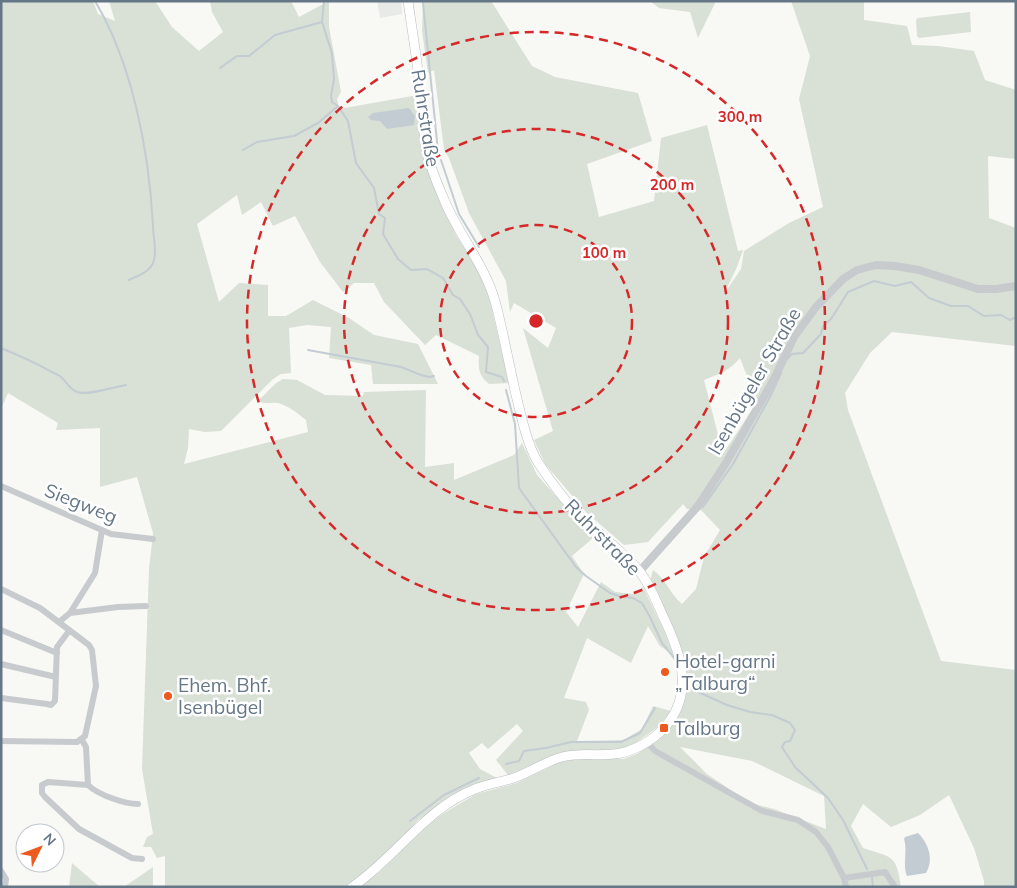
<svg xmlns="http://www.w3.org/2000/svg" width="1017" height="888" viewBox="0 0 1017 888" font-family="Mulish,sans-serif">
<rect width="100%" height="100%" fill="#f8f8f5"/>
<path fill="#e8eae8" d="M 377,1 L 401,1 L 402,14 L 380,18 Z"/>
<path fill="#d9e0d5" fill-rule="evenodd" d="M 1,1 L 93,1 L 98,14 L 115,21 L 109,1 L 155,1 L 172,27 L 199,51 L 223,32 L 212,12 L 210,1 L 291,1 L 299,17 L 329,1 L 329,27 L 341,92 L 337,99 L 339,109 L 418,95 L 435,189 L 456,235 L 478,270 L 489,297 L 509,383 L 489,384 C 479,376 478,369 479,356 L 436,335 L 425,345 L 384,302 L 374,283 L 354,283 L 343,292 L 320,262 L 295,216 L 273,226 L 261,202 L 242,215 L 237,195 L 197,224 L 219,302 L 239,283 L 268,285 L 268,316 L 286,316 L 313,300 L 349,318 L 374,335 L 418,344 L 438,384 L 373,384 L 371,365 L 329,358 L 331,327 L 307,325 L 289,328 L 291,373 L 281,374 L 273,379 L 221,431 L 205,432 L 189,429 L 188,448 L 184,464 L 308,432 L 306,420 C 297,413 289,406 278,403 C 269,402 267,405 258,401 L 275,384 L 283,379 L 297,380 L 325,395 L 363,396 L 364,392 L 426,390 L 425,467 L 454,463 L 454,480 L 514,455 L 522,443 L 537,475 L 593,538 L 572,556 L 584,574 L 566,612 L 578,627 L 601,582 L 615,592 L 633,594 L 643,587 L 665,633 L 678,667 L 669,652 L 660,646 L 648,626 L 631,663 L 587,638 L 564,698 L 586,702 L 589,710 L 577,741 L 624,740 L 642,729 L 653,706 L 671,711 L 659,726 L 633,745 L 620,749 L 558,753 L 508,775 L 496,760 L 523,731 L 517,724 L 488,749 L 482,743 L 469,753 L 480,769 L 497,778 L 455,795 L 418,820 L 388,853 L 367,872 L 344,887 L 165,887 L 165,856 L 157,858 L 151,847 L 143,847 L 147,837 L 153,834 L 142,769 L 149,569 L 153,533 L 137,477 L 100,487 L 100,428 L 56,430 L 58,423 L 8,393 L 1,409 Z
M 423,1 L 491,1 L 532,66 L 555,77 L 638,93 L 652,141 L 587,164 L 599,217 L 654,201 L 661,138 L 707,125 L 738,251 L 743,250 L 737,267 L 724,294 L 741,269 L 744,251 L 789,223 L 823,207 L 799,99 L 810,56 L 791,1 L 864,1 L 864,20 L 907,26 L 912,45 L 938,46 L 974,51 L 985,80 L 1016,90 L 1016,159 L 988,156 L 989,218 L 1016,228 L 1016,346 L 892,332 L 870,353 L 845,393 L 848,410 L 941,661 L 1016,670 L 1016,887 L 984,887 L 984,881 L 974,848 L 949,795 L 920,815 L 891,827 L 863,804 L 851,826 L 863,848 C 893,858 896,854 901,887 L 359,887 L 379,872 L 434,819 L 476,794 L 517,783 L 558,763 L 575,759 L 623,759 L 637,754 L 655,741 L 684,698 L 687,680 L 687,667 L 682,652 L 650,582 L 653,570 C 666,579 670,594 682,604 L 696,589 L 704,557 L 720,530 L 701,510 L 687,509 L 683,504 L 648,542 L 624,545 L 587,513 L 545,464 L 534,440 L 553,431 L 523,328 L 548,348 L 556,328 L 514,303 L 510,312 L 506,281 L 469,213 L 449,158 L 444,149 L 434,70 L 428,73 L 422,31 ZM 740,358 L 757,402 L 723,454 L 704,380 C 720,374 729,371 740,358 ZM 680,747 L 752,761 L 824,796 L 826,829 L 774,809 L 750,803 L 707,774 Z
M 650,1 L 716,1 L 698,38 L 690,12 L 659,8 Z
M 970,12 L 971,32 L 919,38 L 917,36 L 916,20 L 918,18 Z
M 72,863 L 100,887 L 69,887 Z
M 153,867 L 153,887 L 124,887 Z"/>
<path fill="#c2ccd2" d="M 409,108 L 415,116 L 414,125 L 387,129 L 380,121 L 371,120 L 368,117 L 373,113 Z
M 918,833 C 929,844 934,860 926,873 L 907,876 C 902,863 908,852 904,839 L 905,837 Z"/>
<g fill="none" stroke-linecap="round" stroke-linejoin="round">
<path stroke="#c2ccd2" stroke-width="2" d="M 95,1 C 133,65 149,152 153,226 C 153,236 157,250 154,260 C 151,272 139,275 129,280
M 324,1 L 322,22 L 332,53 L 334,79 L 331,96 L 332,102 L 338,106 L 348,121 L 356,163 L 374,188 L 379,214 L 385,218 L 383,234 L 398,259 L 411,270 L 427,269 L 443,278 L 453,295 L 460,299 L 470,314 L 478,335 L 488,347 L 486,372 L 502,377 L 504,381
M 423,3 L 438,151
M 220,68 L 237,56 L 249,56 L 275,35 L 322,22
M 243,150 L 257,142 L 294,136 L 318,123 L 338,106
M 441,160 L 459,214 L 479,247
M 1,348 C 18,355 34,362 50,371 C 53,373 57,374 60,376 C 66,381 69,389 77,392 C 87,396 114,387 126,385
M 308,350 L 401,367 L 421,375 L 429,377 L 434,376
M 787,359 L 792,354 L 803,353 L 821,334 L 823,326 L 831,319 L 848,292 L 874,281 L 895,286 L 911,282 L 929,298 L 951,306 L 968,306 L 984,316 L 1001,315 L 1010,320 L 1016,317
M 506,390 L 515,424 L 519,488 L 576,567 L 586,576 L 610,593 L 619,596 L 633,598 L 642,603 L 650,617 L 662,643 L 674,658
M 703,507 L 733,464 L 771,395 L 781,373
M 693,687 L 696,691 L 727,705 L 750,712 L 772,715 L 790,723 L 795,730 L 790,741 L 785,742 L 782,747 L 795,767 L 828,798 L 843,820 L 867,869
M 506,764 L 519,761 L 524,751 L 546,748 L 571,742 L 621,742 L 640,733 L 655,708
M 410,821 L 444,795 L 479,778
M 872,877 L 873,887"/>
<g stroke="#b9bec3" stroke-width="10">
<path id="secondary" d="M 352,887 C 395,858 426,808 475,789 C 487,784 501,782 514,778 C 531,772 546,761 562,757 C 582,752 602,757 621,753 C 639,749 658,737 669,722 C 695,687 678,647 661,612 C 655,598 649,583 639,571 C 622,550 598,534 579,515 C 564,500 551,482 539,464 C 530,450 525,432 521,415 C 511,378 505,338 495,301 C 484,263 457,233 443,197 C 436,181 429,163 426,147 C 423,127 422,108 420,88 C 417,59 412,30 408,1"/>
</g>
<path stroke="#c7cbce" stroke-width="6" d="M 1,486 L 111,534 L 153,539
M 1,589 L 40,608 L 89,645 L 92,650 L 96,686 L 85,736 L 77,742 L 1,741
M 70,613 L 118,607 L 146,606
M 59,622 L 70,613 L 95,573 L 102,530
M 1,630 L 57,653
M 1,664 L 56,677
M 1,698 L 47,704 L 51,705 L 55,701 L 57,647 L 69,631
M 82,740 L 86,747 L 88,785
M 647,742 L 655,751 L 762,811 L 798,820 L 816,832 L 828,847 L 844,878 L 846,887
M 138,804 C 125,804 98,795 88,785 L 48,782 L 42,785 L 42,793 L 45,797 L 79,829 L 132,858 L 142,859
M 1,871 L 6,879 L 5,887
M 844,878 L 885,872 L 895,887"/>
<path stroke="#c7cbce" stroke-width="8" d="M 639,572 L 698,506 L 726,463 L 774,379 L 794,337 L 816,307 L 843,279 L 857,270 L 876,265 L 895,266 L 919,270 L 978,289 L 996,289 L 1016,286"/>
<use href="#secondary" stroke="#fff" stroke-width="9"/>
</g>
<g fill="none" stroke="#d62828" stroke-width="2.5" stroke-dasharray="9 6">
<circle cx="536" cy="321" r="96"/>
<circle cx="536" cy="321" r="192"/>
<circle cx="536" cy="321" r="289"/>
</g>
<g fill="#ed5a1f" stroke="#fff" stroke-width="2">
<circle cx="665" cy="672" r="5"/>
<circle cx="168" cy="696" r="5"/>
<rect x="659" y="723" width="10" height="10" rx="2.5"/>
</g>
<g text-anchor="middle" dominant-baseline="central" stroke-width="5" stroke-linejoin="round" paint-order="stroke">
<g font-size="19" fill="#657687" stroke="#fff">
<text transform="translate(426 118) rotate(81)">Ruhrstraße</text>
<text transform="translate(754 381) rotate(-60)">Isenbügeler Straße</text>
<text transform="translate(81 503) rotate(22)">Siegweg</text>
<text transform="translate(603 537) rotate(45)">Ruhrstraße</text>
</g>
<g font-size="19" fill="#657687" stroke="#fff" text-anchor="start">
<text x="675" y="661">Hotel-garni<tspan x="675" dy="22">„Talburg“</tspan></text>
<text x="178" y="685">Ehem. Bhf.<tspan x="178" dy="22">Isenbügel</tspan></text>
<text x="674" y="728">Talburg</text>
</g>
</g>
<circle cx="536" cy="321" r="8" fill="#d62828" stroke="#fff" stroke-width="2.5"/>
<g font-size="15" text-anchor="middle" font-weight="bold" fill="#d62828" stroke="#fff" stroke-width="5" stroke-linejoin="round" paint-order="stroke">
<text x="740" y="122">300 m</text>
<text x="672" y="190">200 m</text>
<text x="604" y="258">100 m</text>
</g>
<rect width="1017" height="888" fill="none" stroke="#657687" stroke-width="5"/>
<g transform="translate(40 848) rotate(48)"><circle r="24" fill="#ffffff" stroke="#c1c8cf"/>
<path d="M0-4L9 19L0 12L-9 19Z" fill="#ed5a1f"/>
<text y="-8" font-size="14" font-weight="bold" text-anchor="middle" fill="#657687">N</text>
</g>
</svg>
